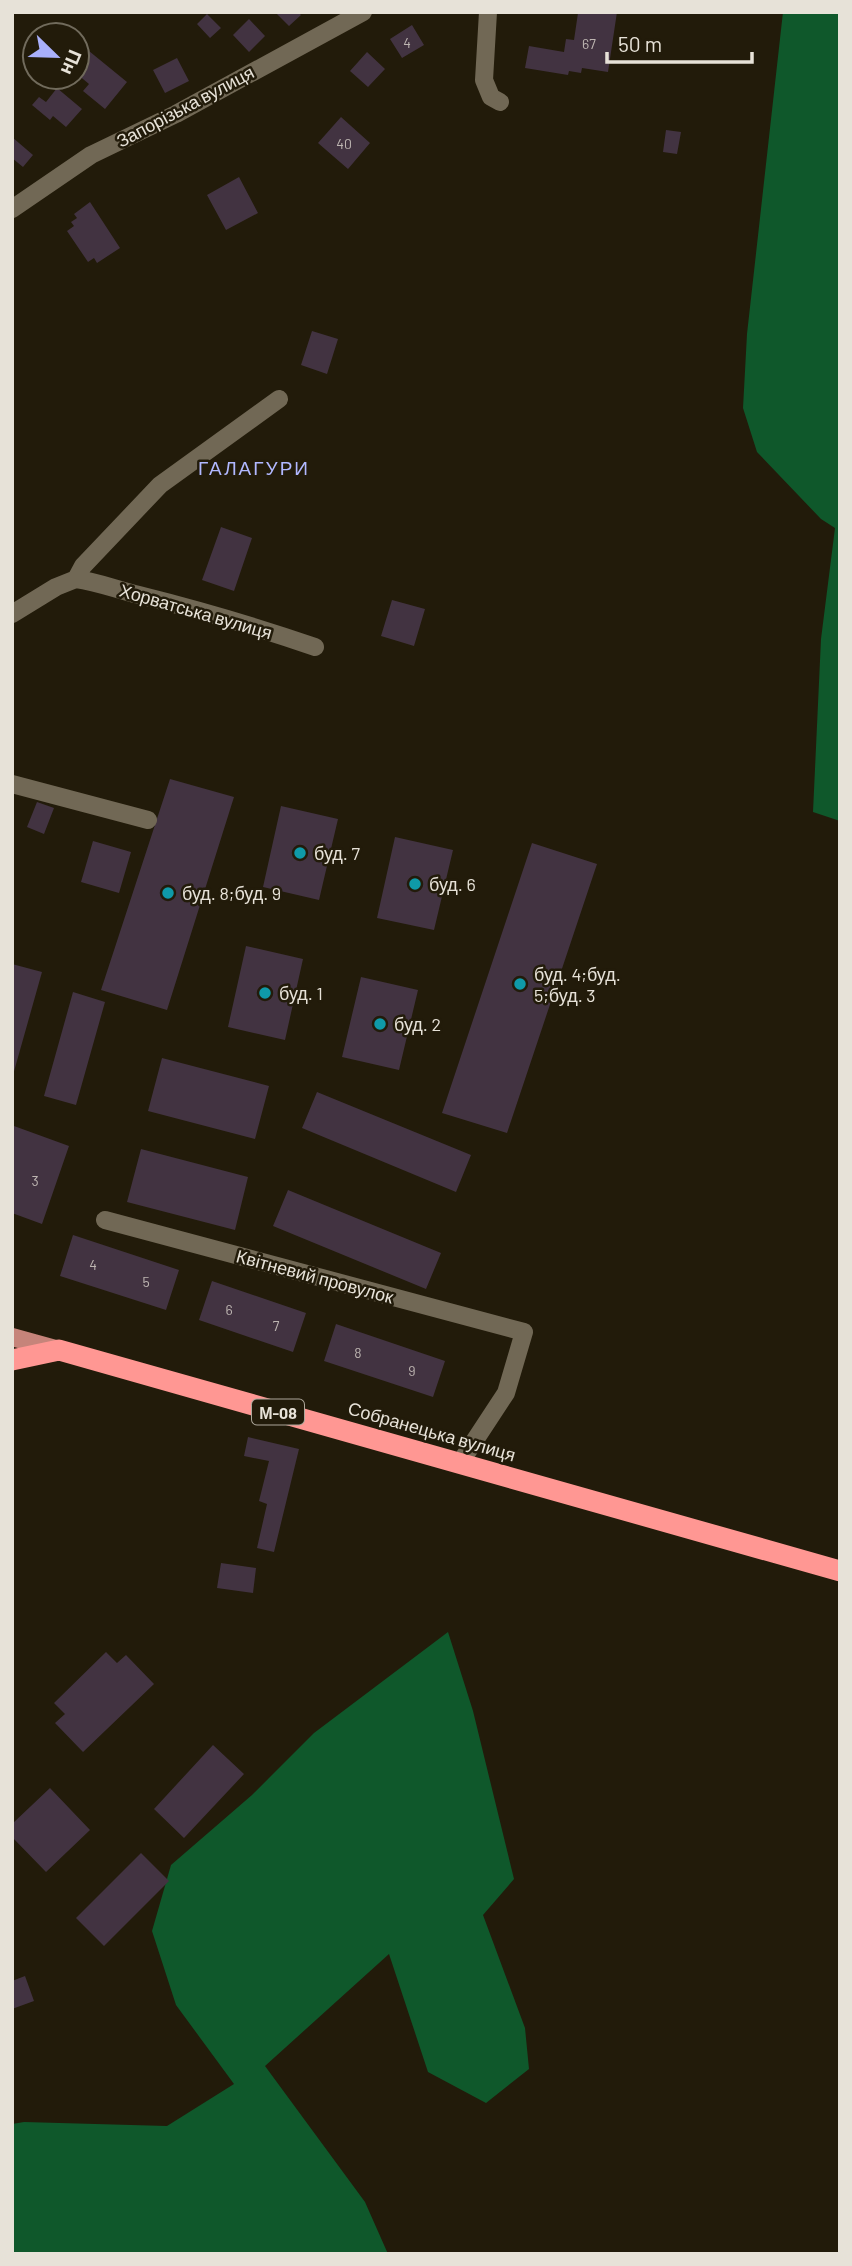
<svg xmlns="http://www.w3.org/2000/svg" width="852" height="2266" viewBox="0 0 852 2266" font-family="Barlow,sans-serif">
<rect width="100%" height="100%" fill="#221b0a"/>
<path fill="#0f582b" d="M 783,12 L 837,12 L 840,15 L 840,821 L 813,812 L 821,639 L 835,528 L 821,519 L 757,452 L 743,408 L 747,334 Z
M 448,1632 L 473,1711 L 514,1879 L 483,1915 L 525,2028 L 529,2069 L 486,2103 L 428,2072 L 389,1954 L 265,2066 L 365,2202 L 388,2254 L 12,2254 L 12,2124 L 24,2122 L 167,2126 L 234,2084 L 176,2005 L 152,1931 L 171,1865 L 252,1795 L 314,1733 Z"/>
<path fill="#423341" d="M 275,12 L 298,12 L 301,15 L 289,26 Z
M 617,12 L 608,72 L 582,68 L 581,73 L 569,71 L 568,75 L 525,68 L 529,46 L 564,52 L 566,39 L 574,40 L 578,13 Z
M 207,14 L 221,28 L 210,38 L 197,24 Z
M 249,19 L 265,36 L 249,52 L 233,35 Z
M 412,25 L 424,45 L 402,58 L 390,39 Z
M 89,51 L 127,82 L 105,109 L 83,91 L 89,84 L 77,74 L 77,66 Z
M 367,52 L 385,69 L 368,87 L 350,71 Z
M 177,58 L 189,81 L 165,93 L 153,70 Z
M 57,88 L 82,109 L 66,127 L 53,116 L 50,120 L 32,105 L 39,97 L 46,102 Z
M 341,117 L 370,143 L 348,169 L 318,143 Z
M 666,130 L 681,132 L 677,154 L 663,152 Z
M 12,137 L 33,155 L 23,167 L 12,158 Z
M 239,177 L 258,213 L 226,230 L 207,195 Z
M 90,202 L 120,248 L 97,263 L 94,258 L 88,262 L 67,231 L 74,226 L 71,222 L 77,218 L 74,214 Z
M 312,331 L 338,339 L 327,374 L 301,365 Z
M 221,527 L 252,538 L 234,591 L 202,580 Z
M 392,600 L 425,609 L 414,646 L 381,636 Z
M 170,779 L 234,797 L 167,1010 L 101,990 Z
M 37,802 L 54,808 L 44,834 L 27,827 Z
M 281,806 L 338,819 L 319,900 L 263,887 Z
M 395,837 L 453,850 L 434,930 L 377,918 Z
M 93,841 L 131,852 L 119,893 L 81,882 Z
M 532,843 L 597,864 L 507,1133 L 442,1113 Z
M 246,946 L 303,959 L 285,1040 L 228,1027 Z
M 12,964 L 42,972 L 13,1075 L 12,1075 Z
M 361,977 L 418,990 L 399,1070 L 342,1057 Z
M 73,992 L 105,1002 L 76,1105 L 44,1096 Z
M 162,1058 L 269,1086 L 255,1139 L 148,1111 Z
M 317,1092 L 471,1155 L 456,1192 L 302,1128 Z
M 14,1126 L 69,1146 L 42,1224 L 12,1213 Z
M 141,1149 L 248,1177 L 235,1230 L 127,1202 Z
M 288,1190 L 441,1253 L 426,1289 L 273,1226 Z
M 73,1235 L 179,1270 L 166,1310 L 60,1276 Z
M 212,1281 L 306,1313 L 293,1352 L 199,1320 Z
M 336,1324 L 445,1361 L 433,1397 L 324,1361 Z
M 248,1437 L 299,1449 L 274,1552 L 257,1548 L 267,1504 L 259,1501 L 269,1461 L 244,1456 Z
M 221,1563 L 256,1568 L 253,1593 L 217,1588 Z
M 106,1652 L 117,1663 L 126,1655 L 154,1684 L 83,1752 L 55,1723 L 65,1714 L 54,1703 Z
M 213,1745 L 244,1774 L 184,1838 L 154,1809 Z
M 50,1788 L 90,1830 L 46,1872 L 12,1837 L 12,1824 Z
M 141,1853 L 169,1881 L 104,1946 L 76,1918 Z
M 25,1976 L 34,2001 L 12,2009 L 12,1981 Z"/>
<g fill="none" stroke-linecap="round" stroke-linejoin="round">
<path stroke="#716855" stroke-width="18" d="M 488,12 L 484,80 L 491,97 L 500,102
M 12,209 L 91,155 L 176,114 L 363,12
M 76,579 C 98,582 118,590 139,595 C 199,610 257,627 315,647
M 12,614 L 56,587 L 76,579 L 83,566 L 160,485 L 279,399
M 12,784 L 148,820
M 105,1220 L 524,1332 L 506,1393 L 460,1463"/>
<path stroke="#c6847a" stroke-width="18" d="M 12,1337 L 59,1350"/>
<path stroke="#ff9793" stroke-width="21" d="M 12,1360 L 59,1350 L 840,1571"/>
</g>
<g fill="#0f9aa8" stroke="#221b0a" stroke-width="2.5">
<circle cx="300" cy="853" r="7"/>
<circle cx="415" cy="884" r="7"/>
<circle cx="168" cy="893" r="7"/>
<circle cx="520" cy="984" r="7"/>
<circle cx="265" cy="993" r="7"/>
<circle cx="380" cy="1024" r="7"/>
</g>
<g text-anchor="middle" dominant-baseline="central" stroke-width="5" stroke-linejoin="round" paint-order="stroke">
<g font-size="14" fill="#beb6b2">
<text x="407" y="42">4</text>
<text x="589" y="43">67</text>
<text x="344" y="143">40</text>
<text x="35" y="1180">3</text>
<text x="93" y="1264">4</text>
<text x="146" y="1281">5</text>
<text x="229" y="1309">6</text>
<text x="276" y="1325">7</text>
<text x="358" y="1352">8</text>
<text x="412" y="1370">9</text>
</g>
<rect fill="#221b0a" stroke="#aca69a" stroke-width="2" x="252" y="1399.5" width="52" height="25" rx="5"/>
<g font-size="16" font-weight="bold" fill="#e7e2d8">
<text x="278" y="1412">М-08</text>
</g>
<g font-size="18" fill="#e7e2d8" stroke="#221b0a">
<text transform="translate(185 106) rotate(-28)">Запорізька вулиця</text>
<text transform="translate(196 611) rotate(16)">Хорватська вулиця</text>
<text transform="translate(315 1276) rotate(15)">Квітневий провулок</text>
<text transform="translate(432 1431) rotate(16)">Собранецька вулиця</text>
</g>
<g font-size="18" fill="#e7e2d8" stroke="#221b0a" text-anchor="start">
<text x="314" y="853">буд. 7</text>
<text x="429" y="884">буд. 6</text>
<text x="182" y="893">буд. 8;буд. 9</text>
<text x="534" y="974">буд. 4;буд.<tspan x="534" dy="21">5;буд. 3</tspan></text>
<text x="279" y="993">буд. 1</text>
<text x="394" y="1024">буд. 2</text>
</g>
<g font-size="19" letter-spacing="2" fill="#b1b8ff" stroke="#221b0a">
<text x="254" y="467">ГАЛАГУРИ</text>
</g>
</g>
<rect width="852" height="2266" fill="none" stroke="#e7e2d8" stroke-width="28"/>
<g transform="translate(56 56) rotate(113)"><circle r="33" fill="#221b0a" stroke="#716b5c" stroke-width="2"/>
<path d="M0-5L12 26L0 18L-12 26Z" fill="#a9b0fc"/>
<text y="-10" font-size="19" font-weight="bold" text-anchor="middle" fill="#e7e2d8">Пн</text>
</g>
<path d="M607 52v10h145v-10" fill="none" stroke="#e7e2d8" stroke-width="3.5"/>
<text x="618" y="52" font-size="21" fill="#e7e2d8" stroke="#221b0a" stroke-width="5" paint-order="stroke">50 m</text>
</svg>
